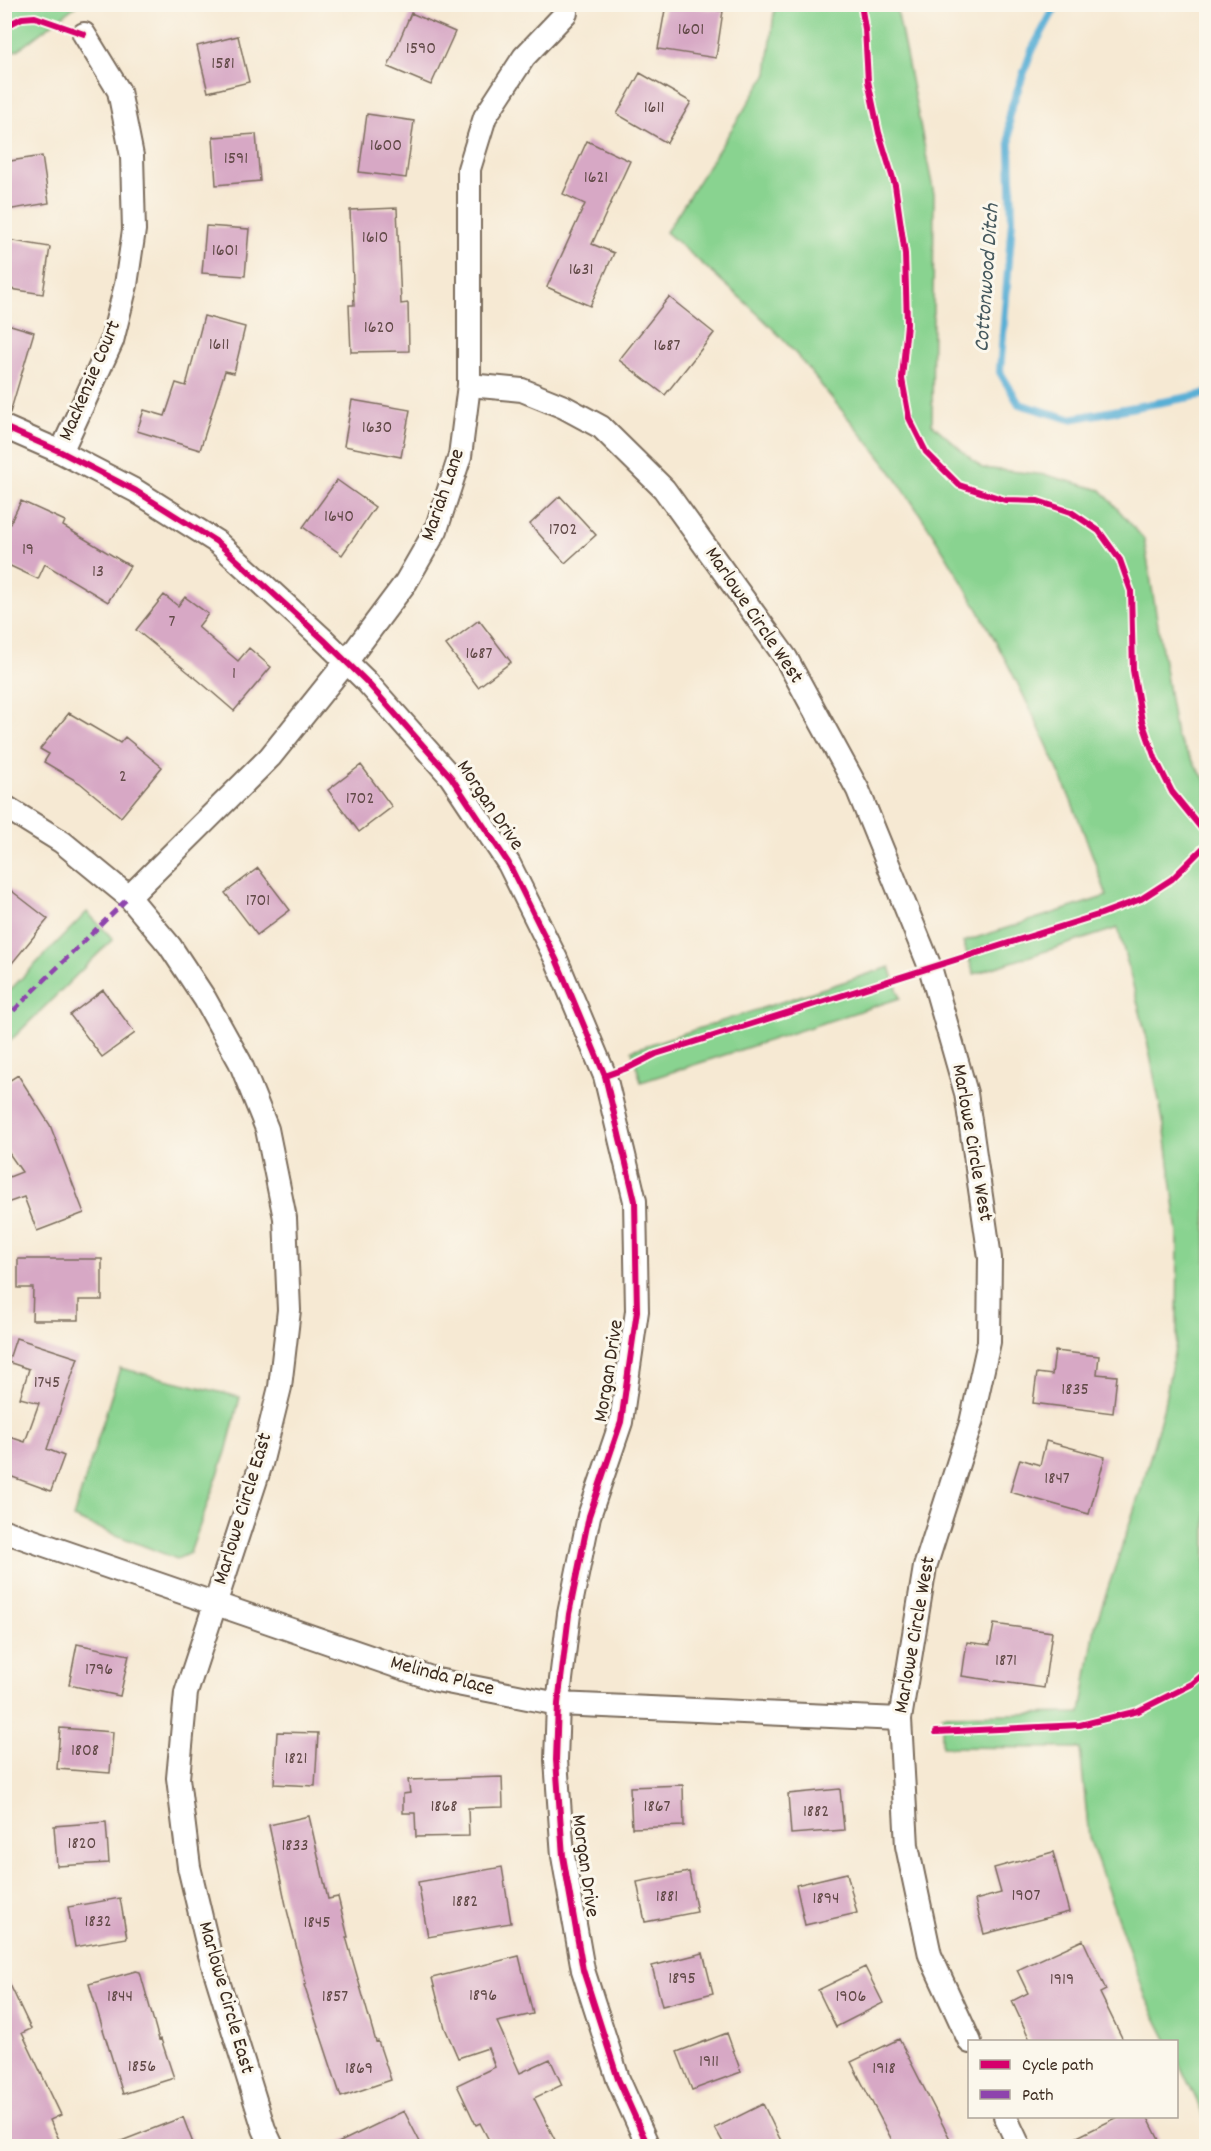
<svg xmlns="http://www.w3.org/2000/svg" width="1211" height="2151" viewBox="0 0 1211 2151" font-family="Dekko,sans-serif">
<rect width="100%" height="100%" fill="#fbf7ec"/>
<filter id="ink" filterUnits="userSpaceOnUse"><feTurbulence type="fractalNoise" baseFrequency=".0167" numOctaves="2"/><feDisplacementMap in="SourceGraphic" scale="12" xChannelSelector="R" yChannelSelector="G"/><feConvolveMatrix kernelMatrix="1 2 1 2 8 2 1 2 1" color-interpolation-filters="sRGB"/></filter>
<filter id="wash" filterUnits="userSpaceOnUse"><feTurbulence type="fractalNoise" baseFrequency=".008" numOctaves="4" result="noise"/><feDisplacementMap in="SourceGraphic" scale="24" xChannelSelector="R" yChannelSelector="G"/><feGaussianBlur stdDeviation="1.35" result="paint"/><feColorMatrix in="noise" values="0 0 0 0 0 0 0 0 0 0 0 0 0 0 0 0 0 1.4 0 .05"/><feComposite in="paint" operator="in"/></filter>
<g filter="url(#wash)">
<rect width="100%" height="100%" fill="#f6e9d3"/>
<path fill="#89d390" stroke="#627e57" stroke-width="1.5" d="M 5,4 L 77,4 L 77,5 L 18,50 L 5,53 Z
M 775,4 L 896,5 L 934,194 L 932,424 L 982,468 L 1046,475 L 1101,490 L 1144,539 L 1176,736 L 1206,781 L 1206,2120 L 1177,2059 L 1176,2042 L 1168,2041 L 1146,1998 L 1089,1838 L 1080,1748 L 942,1747 L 942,1715 L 1081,1713 L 1095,1627 L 1143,1483 L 1163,1410 L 1177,1338 L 1178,1234 L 1165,1131 L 1146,1035 L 1118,928 L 974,974 L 963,942 L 1107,896 C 1056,747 984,606 895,477 C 877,451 855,427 835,402 C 820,384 805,364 789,346 C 753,306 706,268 666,232 L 767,74 Z
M 87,912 L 113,939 L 5,1046 L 5,995 Z
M 890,967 L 900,998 L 641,1082 L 632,1050 Z
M 120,1368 L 240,1397 L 226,1452 L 190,1553 L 177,1559 L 73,1518 Z"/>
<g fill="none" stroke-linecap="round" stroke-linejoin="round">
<path stroke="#59afd5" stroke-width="8" d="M 1057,4 L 1032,50 L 1009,114 L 1012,221 L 1000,372 L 1019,404 L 1070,419 L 1206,394"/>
</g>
<g id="blocks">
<path fill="#d7a8c5" d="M 666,4 L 723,11 L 716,58 L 658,49 Z
M 411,13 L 455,32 L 431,85 L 388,67 Z
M 238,36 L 249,82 L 208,92 L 197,46 Z
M 640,73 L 691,102 L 667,143 L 617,114 Z
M 367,114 L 414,121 L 406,178 L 359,172 Z
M 256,134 L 260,181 L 216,185 L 213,137 Z
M 587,141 L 630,161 L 592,244 L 614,253 L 590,306 L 547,287 L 585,204 L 563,194 Z
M 42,156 L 49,203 L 7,210 L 4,196 L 4,162 Z
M 397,208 L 401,304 L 408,303 L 409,351 L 351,352 L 349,305 L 354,305 L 350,210 Z
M 206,226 L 249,229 L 245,276 L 202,273 Z
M 8,240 L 50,247 L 43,294 L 4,288 L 4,263 Z
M 669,297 L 714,333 L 665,395 L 619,360 Z
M 204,316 L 245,327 L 234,373 L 225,371 L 200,450 L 137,431 L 144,410 L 165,416 L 176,383 L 186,386 Z
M 4,323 L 34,332 L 10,413 L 4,412 Z
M 352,400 L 410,410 L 401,457 L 344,446 Z
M 337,480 L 375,507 L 342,555 L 303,527 Z
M 560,496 L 596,535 L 565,563 L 530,524 Z
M 21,501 L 65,521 L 63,526 L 130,566 L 108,602 L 45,564 L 38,579 L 4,563 L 4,536 Z
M 164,595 L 178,606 L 185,597 L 208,614 L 198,627 L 238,661 L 249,648 L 271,667 L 234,711 L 198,680 L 136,630 Z
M 479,620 L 511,662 L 478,687 L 446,645 Z
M 69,713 L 120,743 L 125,737 L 162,767 L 121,817 L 80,783 L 44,762 L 49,754 L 40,749 Z
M 361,765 L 392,807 L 359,832 L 328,790 Z
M 258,868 L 290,910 L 257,935 L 225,893 Z
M 4,885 L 48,919 L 4,973 Z
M 103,990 L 135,1033 L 102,1057 L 70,1015 Z
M 18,1075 L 50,1125 L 84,1213 L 37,1231 L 24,1197 L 4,1204 L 4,1179 L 22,1172 L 4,1146 L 4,1084 Z
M 18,1259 L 102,1259 L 102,1300 L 79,1300 L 79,1320 L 32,1320 L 33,1288 L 18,1288 Z
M 16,1338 L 78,1358 L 47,1449 L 64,1456 L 51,1491 L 4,1474 L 4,1435 L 25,1442 L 39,1403 L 20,1398 L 29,1369 L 8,1362 Z
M 1055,1351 L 1099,1356 L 1097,1374 L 1117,1376 L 1113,1413 L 1033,1403 L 1037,1373 L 1052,1375 Z
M 1046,1441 L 1105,1457 L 1089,1514 L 1010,1492 L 1020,1459 L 1040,1465 Z
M 994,1624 L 1052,1632 L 1044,1688 L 962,1676 L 967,1642 L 990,1645 Z
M 77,1644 L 129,1655 L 120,1696 L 69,1685 Z
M 60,1728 L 113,1732 L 110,1773 L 57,1769 Z
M 277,1732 L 318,1733 L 315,1786 L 274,1784 Z
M 502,1777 L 503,1807 L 468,1808 L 469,1836 L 416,1837 L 415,1813 L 403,1813 L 403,1794 L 410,1793 L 408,1780 Z
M 683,1785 L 684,1826 L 632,1828 L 630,1787 Z
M 840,1789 L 844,1830 L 791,1834 L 788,1794 Z
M 309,1816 L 328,1899 L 338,1897 L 348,1937 L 346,1937 L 376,2042 L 378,2041 L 391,2080 L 341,2097 L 304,1985 L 306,1984 L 287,1910 L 269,1825 Z
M 106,1822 L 109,1863 L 57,1866 L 54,1826 Z
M 1053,1852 L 1069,1912 L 984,1934 L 975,1900 L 1001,1893 L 994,1868 Z
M 502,1867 L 511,1923 L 428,1937 L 418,1882 Z
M 689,1872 L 697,1912 L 645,1922 L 637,1882 Z
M 847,1873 L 857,1913 L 805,1925 L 796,1885 Z
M 120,1898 L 127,1938 L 75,1947 L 68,1907 Z
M 1083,1940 L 1106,1990 L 1100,1993 L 1124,2042 L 1031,2042 L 1012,2001 L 1028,1993 L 1017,1970 Z
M 703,1953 L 713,1993 L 662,2006 L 652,1966 Z
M 519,1956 L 533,2014 L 497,2022 L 520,2073 L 550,2059 L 562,2085 L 534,2098 L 558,2146 L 492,2146 L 480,2123 L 476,2125 L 457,2085 L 495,2067 L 488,2048 L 458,2058 L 445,2028 L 432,1978 Z
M 865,1967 L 883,2003 L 836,2027 L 818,1990 Z
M 136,1971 L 140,1972 L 159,2040 L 161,2039 L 174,2078 L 123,2094 L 89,1984 Z
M 4,1972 L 31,2029 L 22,2033 L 61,2115 L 50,2120 L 62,2146 L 4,2146 Z
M 727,2033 L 741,2072 L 692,2090 L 677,2052 Z
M 899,2039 L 950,2139 L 934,2146 L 895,2146 L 851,2062 Z
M 763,2104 L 781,2141 L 770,2146 L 725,2146 L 715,2128 Z
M 404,2111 L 422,2146 L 332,2146 Z
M 1120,2116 L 1147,2116 L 1162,2146 L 1059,2146 Z
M 183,2117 L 194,2146 L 111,2146 L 111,2145 Z"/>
</g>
</g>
<g filter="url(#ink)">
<use href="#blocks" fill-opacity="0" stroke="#7c6d5d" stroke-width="1.5"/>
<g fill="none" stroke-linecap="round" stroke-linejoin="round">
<g stroke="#7c6d5d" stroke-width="26">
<path id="minor" d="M 469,385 L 522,390 L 564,407 L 601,427 L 664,489 L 786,658 L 858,790 L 930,967 L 966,1093 L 990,1258 L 989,1342 L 971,1423 L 925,1567 L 900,1719 L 907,1846 L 930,1955 L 970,2042
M 4,427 L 61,452 L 136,491 L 217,542 L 324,640 L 366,681 L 451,777 L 509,864 L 556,959 L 605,1076 L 635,1201 L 637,1311 L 621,1422 L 589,1516 L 569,1614 L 558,1704 L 556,1760 L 563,1856 L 583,1970 L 618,2079 L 648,2146
M 61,452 L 112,341 L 126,285 L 134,230 L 132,156 L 119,91 L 84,34
M 4,806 L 62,842 L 129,897 L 170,946 L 205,999 L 240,1062 L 267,1129 L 285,1218 L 289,1310 L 280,1387 L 261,1464 L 186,1693 L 178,1778 L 189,1867 L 210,1955 L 264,2129 L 272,2146
M 129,897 L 270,757 L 347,661 L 406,582 L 436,530 L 460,456 L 469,385 L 469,169 L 485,117 L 524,57 L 566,13
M 4,1531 L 437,1680 L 558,1704 L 900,1719
M 1005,2116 L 1019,2146"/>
</g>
<use href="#minor" stroke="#fff" stroke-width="22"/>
<path stroke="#8e44ad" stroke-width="4.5" stroke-dasharray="9 4.5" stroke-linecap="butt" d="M 4,1020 L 129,897"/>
<g stroke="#fbf7ec" stroke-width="10">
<path id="cycleway" d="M 861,4 L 865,29 L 868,81 L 879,133 L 895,185 L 905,254 L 907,324 L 902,379 L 909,418 L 926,452 L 959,485 L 1005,500 L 1038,501 L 1071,512 L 1099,531 L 1120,560 L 1131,591 L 1133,670 L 1142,721 L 1155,758 L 1172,792 L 1206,834
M 4,27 L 22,18 L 35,17 L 84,34
M 4,427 L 61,452 L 136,491 L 217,542 L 324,640 L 366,681 L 451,777 L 509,864 L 556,959 L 605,1076 L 635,1201 L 637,1311 L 621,1422 L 589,1516 L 569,1614 L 558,1704 L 556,1760 L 563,1856 L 583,1970 L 618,2079 L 648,2146
M 605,1076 L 630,1067 L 656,1054 L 1101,914 L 1141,899 L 1172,879 L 1206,845
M 936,1732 L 1080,1725 L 1138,1711 L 1192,1684 L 1206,1672"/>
</g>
<use href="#cycleway" stroke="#d6006c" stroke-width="6"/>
</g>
</g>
<g text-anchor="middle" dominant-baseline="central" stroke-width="6" stroke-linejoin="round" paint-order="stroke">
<g font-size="18" fill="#624a48">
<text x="691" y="30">1601</text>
<text x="421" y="49">1590</text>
<text x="223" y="64">1581</text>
<text x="654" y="108">1611</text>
<text x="386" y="146">1600</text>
<text x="236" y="159">1591</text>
<text x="596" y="178">1621</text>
<text x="375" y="238">1610</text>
<text x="225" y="251">1601</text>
<text x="581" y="270">1631</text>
<text x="379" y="328">1620</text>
<text x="219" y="345">1611</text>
<text x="667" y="346">1687</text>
<text x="377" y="428">1630</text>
<text x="339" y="517">1640</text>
<text x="563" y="530">1702</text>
<text x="28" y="550">19</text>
<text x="98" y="572">13</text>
<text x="172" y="622">7</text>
<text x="479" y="654">1687</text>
<text x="234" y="674">1</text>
<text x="123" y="777">2</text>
<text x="360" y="799">1702</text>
<text x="258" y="901">1701</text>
<text x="47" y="1383">1745</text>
<text x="1075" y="1390">1835</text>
<text x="1057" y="1479">1847</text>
<text x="1006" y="1661">1871</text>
<text x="99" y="1670">1796</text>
<text x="85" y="1751">1808</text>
<text x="296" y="1759">1821</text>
<text x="444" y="1807">1868</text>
<text x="657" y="1807">1867</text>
<text x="816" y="1812">1882</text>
<text x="82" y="1844">1820</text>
<text x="295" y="1846">1833</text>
<text x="1026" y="1896">1907</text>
<text x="667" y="1897">1881</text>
<text x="826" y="1899">1894</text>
<text x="465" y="1902">1882</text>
<text x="98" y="1922">1832</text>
<text x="317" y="1923">1845</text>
<text x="682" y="1979">1895</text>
<text x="1062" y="1980">1919</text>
<text x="483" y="1996">1896</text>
<text x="120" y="1997">1844</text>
<text x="335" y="1997">1857</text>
<text x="851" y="1997">1906</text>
<text x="709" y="2062">1911</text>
<text x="142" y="2067">1856</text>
<text x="359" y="2069">1869</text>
<text x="884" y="2069">1918</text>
</g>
<g font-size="21" fill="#3b2a1e" stroke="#fbf7ec">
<text transform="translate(91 381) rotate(-67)">Mackenzie Court</text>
<text transform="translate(444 495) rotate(-71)">Mariah Lane</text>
<text transform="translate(753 616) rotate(56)">Marlowe Circle West</text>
<text transform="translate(489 806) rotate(56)">Morgan Drive</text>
<text transform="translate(971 1143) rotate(80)">Marlowe Circle West</text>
<text transform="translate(610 1371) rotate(-81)">Morgan Drive</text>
<text transform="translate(244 1509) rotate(-73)">Marlowe Circle East</text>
<text transform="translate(916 1635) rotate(-80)">Marlowe Circle West</text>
<text transform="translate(442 1677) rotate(15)">Melinda Place</text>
<text transform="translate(584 1866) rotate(82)">Morgan Drive</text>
<text transform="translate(225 1998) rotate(74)">Marlowe Circle East</text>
</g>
<g font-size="22" font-style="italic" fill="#46595e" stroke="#fbf7ec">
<text transform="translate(988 278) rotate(-86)">Cottonwood Ditch</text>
</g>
</g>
<rect width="1211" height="2151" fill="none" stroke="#fbf7ec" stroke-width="24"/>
<rect x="968" y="2040" width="210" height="78" fill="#fbf7ec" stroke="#aea59a" stroke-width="1.5"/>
<rect x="980" y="2060" width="30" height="9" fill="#d6006c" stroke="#aea59a" stroke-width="1.5"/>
<text x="1022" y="2070" font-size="18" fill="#3b2a1e">Cycle path</text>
<rect x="980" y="2090" width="30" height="9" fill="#8e44ad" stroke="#aea59a" stroke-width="1.5"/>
<text x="1022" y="2100" font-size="18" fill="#3b2a1e">Path</text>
</svg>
